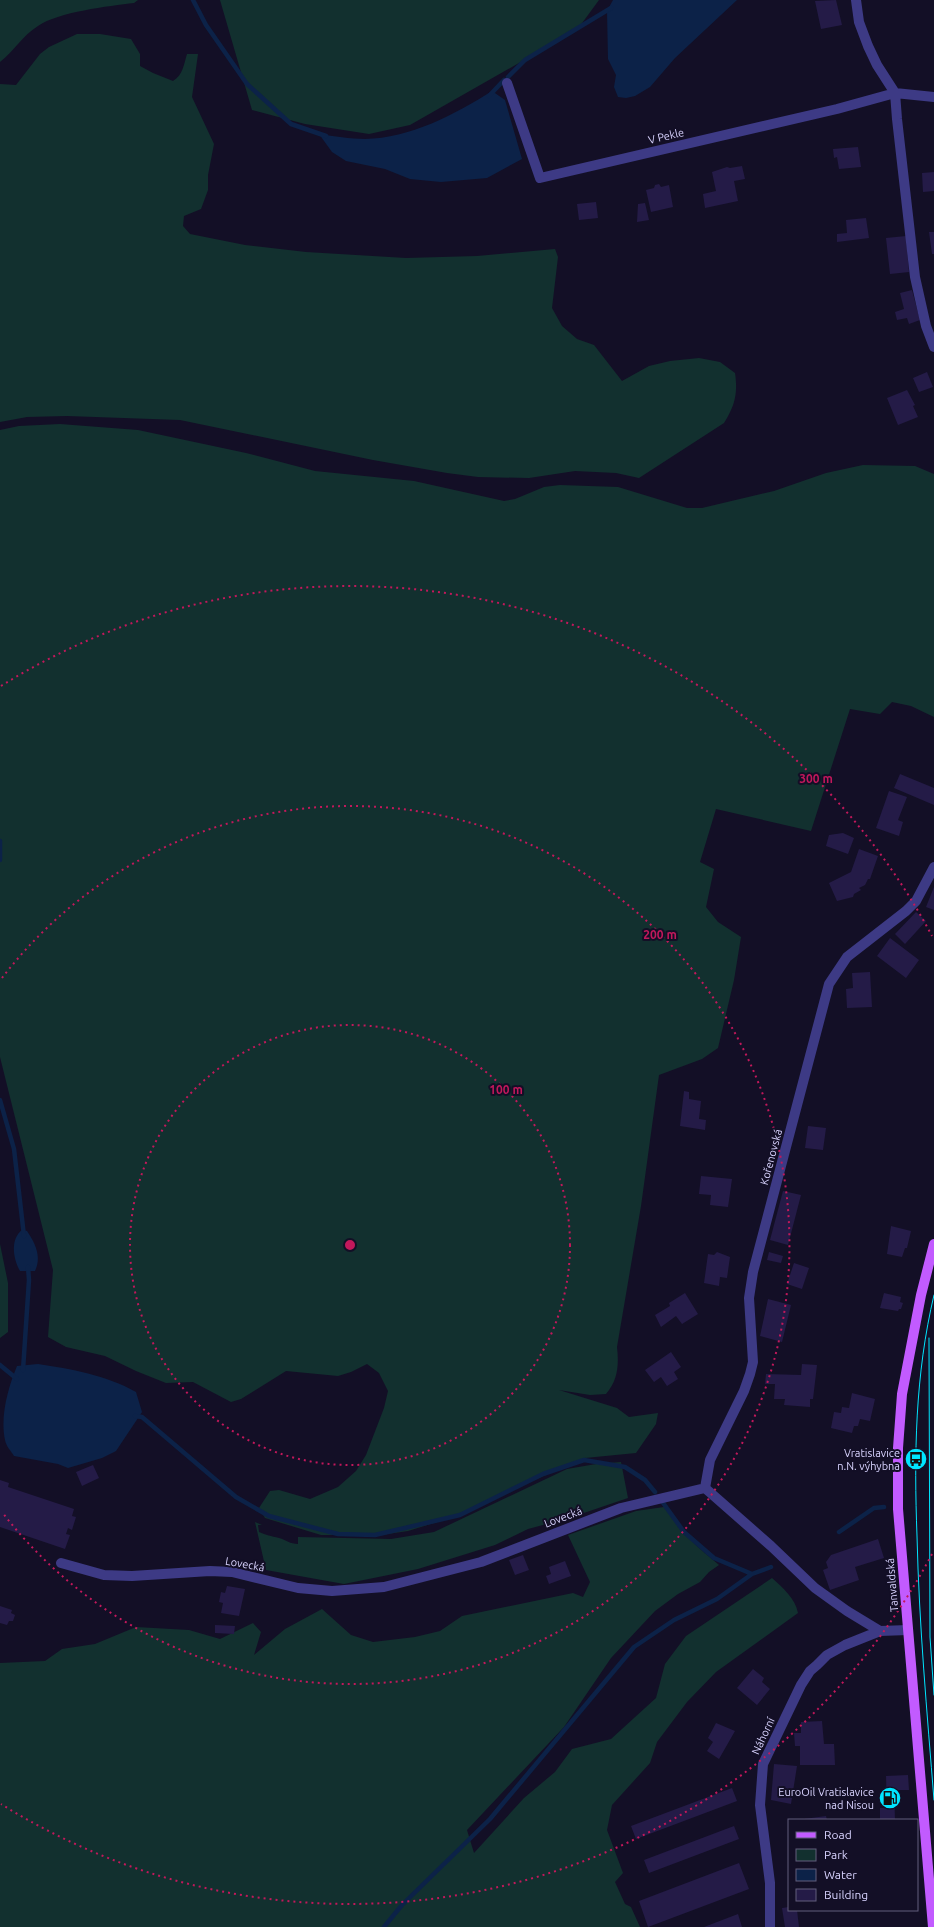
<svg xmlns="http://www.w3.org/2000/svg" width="934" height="1927" viewBox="0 0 934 1927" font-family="Ubuntu,sans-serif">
<rect width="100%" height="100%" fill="#130f26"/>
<path fill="#12302f" d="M 0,0 L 138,0 L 134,3 C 109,6 58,12 38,26 C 22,36 14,51 0,62 Z
M 220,0 L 599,0 L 577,30 L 410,125 L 369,134 L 305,124 L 252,110 Z
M 77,34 L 100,34 L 131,39 L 140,54 L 140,66 L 153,73 L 173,81 C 183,75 184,64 187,54 L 198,54 L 192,97 L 214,144 L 208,175 L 208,190 L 201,209 L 184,216 L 183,226 L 190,234 L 245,245 L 306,252 L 406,258 L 477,256 L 555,249 L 558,257 L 552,308 L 562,326 L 577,339 L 594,345 L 622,381 L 649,366 L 670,361 L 699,358 L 720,362 L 735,373 C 738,393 735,406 724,423 L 639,478 L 616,473 L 575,471 L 529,478 L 478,477 L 447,473 L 373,460 L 180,420 L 67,416 L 27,417 L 0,422 L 0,84 L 16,85 L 40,54 L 49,47 Z
M 60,424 L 138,430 L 246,453 L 315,471 L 414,481 L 504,501 L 515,499 L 544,487 L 560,485 L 618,487 L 687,508 L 702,508 L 774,491 L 826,473 L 863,465 L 915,466 L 934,474 L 934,717 L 911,706 L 892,702 L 880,714 L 850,709 L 811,831 L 716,809 L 700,862 L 714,869 L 706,907 L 718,922 L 741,937 L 734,980 L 718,1048 L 702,1059 L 659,1075 L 641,1206 L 617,1347 C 619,1365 618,1380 606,1394 L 590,1395 L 559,1390 L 617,1408 L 629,1417 L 658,1413 L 656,1424 L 636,1453 L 585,1458 L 514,1489 L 460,1515 L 408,1531 L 381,1535 L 321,1535 L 265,1518 L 259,1508 L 270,1491 L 279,1490 L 310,1499 L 338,1487 L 356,1471 L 366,1455 L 384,1408 L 388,1391 L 379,1373 L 367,1364 L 351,1372 L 338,1376 L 286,1371 L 241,1399 L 231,1402 L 193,1382 L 166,1383 L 136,1371 L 105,1356 L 66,1347 L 48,1337 L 53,1270 L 0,1057 L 0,430 L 19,426 Z
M 0,1244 L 8,1283 L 8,1332 L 0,1338 Z
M 621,1462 L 628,1498 L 569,1518 L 528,1529 L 495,1545 L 418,1569 L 344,1584 L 266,1570 L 255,1522 L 262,1525 L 258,1525 L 259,1532 C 266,1535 271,1536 279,1538 C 286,1540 290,1544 298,1544 L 298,1537 L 391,1539 L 434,1532 L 567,1469 L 596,1464 Z
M 664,1507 C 676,1513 680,1528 689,1538 C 698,1548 709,1556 719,1565 L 709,1572 L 700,1582 L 678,1594 L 655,1611 L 611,1658 L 564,1727 L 467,1830 L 474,1853 L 524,1798 L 555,1772 L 572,1749 L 611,1739 L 656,1698 L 665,1664 L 686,1636 L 772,1578 C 783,1588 795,1598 798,1613 L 716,1672 L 687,1702 L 657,1742 L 650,1763 L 612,1805 L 607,1830 L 623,1873 L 615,1882 L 625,1904 L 631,1907 L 640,1927 L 0,1927 L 0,1663 L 45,1661 L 62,1649 L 95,1644 L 136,1627 L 189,1630 L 220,1639 L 253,1623 L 261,1632 L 254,1655 L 285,1629 L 322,1609 L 351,1635 L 373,1642 L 415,1637 L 440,1631 L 462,1616 L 573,1593 L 583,1597 L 590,1582 L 568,1535 L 636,1511 Z"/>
<path fill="#0c2248" d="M 613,0 L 737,0 L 675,58 L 650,87 L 635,96 L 626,98 L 618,97 L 614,87 L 616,75 L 608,59 L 607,11 Z
M 492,91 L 505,100 L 522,159 L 487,178 L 441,182 L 410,179 L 385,169 L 346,161 L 332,152 L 319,134 C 334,136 350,139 365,139 C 410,138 454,115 492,91 Z
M 22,1230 L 27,1231 C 35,1243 42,1256 35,1271 L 20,1271 C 13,1259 10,1239 22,1230 Z
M 38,1364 C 71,1369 106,1375 136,1392 L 142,1412 L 116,1451 L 102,1458 L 68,1468 L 58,1464 L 14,1456 C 11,1451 6,1446 5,1440 C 0,1416 8,1388 17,1366 Z"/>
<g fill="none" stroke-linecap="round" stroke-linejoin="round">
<path stroke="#0c2248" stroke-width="4.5" d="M 193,0 L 206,25 L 247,84 L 291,124 L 326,136
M 508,77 L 525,60 L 611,8
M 489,96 L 504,80
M 0,841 L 0,860
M 0,1100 L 14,1149 L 24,1236
M 0,1365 L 17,1379
M 23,1370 L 29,1280 L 28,1267
M 135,1416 L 142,1417 L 236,1497 L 269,1516 L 338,1534 L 375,1535 L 460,1515 L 543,1474 L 584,1460 L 625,1467 L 645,1480 L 655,1492
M 661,1500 L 684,1532 L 714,1558 L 752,1574
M 839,1532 L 874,1508 L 884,1507
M 384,1927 L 402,1905 L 490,1819 L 634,1647 L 674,1620 L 717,1599 L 752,1574 L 771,1567"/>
</g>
<path fill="#241b47" d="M 836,0 L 842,25 L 821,29 L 815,1 Z
M 858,147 L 861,167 L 839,169 L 837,157 L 834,158 L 833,149 Z
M 742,166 L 745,179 L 734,181 L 738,201 L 705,208 L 703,194 L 716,191 L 712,172 L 727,167 L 730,168 Z
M 934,172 L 934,191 L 923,192 L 922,173 Z
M 659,184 L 661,187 L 669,185 L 673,207 L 651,212 L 646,190 L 654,188 L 655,185 Z
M 596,202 L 598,218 L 579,220 L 577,204 Z
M 645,203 L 649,220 L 637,222 L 638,204 Z
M 866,218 L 869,238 L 837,242 L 837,234 L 847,233 L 846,220 Z
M 929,232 L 934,232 L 934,254 L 932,254 Z
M 906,236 L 909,272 L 890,274 L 886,238 Z
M 912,290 L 920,320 L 909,324 L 907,318 L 897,320 L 895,312 L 904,309 L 900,293 Z
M 927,372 L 933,387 L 919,392 L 913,378 Z
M 907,390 L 915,405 L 913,406 L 918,417 L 898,425 L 887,398 Z
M 900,774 L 934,788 L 934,805 L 894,788 Z
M 889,791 L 907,797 L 898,820 L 903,822 L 899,836 L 876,828 Z
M 843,833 L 854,838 L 848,854 L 826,846 L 829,835 Z
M 859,849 L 878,856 L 870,879 L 868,879 L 865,885 L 859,888 L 861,890 L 854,894 L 853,897 L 837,901 L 829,883 L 851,872 Z
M 934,887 L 934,910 L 926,907 Z
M 916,912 L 926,921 L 905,944 L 895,934 Z
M 890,938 L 919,960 L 906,978 L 877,956 Z
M 870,972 L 872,1007 L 847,1008 L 846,989 L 853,988 L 852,973 Z
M 684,1091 L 689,1092 L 689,1099 L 701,1101 L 699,1119 L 706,1120 L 705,1130 L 680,1126 Z
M 808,1126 L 826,1128 L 823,1150 L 805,1148 Z
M 701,1176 L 732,1179 L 728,1207 L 710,1205 L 711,1195 L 699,1194 Z
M 783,1191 L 801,1195 L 788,1245 L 770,1240 Z
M 891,1226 L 911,1231 L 907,1248 L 905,1248 L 902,1257 L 887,1254 Z
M 717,1252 L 730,1257 L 727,1278 L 720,1277 L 719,1286 L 704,1283 L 708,1254 L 714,1255 Z
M 769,1252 L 783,1256 L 781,1263 L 767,1260 Z
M 794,1263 L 809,1268 L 802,1289 L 787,1284 Z
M 685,1293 L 698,1314 L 682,1324 L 676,1316 L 661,1327 L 655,1315 L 670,1306 L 669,1303 Z
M 884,1293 L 901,1297 L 900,1302 L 903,1303 L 901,1309 L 899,1309 L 898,1311 L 880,1308 Z
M 768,1299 L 791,1305 L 782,1342 L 760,1336 Z
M 671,1352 L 681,1367 L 674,1372 L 678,1379 L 667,1386 L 661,1377 L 654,1382 L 645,1370 Z
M 802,1364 L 817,1365 L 813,1399 L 810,1399 L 810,1407 L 784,1405 L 785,1399 L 774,1399 L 775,1384 L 765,1384 L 766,1374 L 801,1375 Z
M 852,1393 L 875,1399 L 870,1421 L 860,1419 L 858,1426 L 854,1426 L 852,1433 L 831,1428 L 834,1412 L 841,1413 L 842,1407 L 849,1408 Z
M 93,1465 L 99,1478 L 82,1486 L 76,1472 Z
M 0,1480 L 9,1483 L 8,1487 L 74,1509 L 72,1516 L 76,1517 L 72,1530 L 68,1528 L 66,1534 L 70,1535 L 65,1549 L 0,1527 Z
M 878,1539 L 884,1558 L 855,1567 L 859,1580 L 830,1590 L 823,1570 L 828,1568 L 826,1562 L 831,1555 Z
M 523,1555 L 529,1570 L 515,1575 L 509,1560 Z
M 565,1561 L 571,1576 L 549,1584 L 546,1576 L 551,1574 L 549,1567 Z
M 227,1586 L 245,1589 L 239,1616 L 221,1613 L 223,1603 L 219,1602 L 221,1592 L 225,1593 Z
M 0,1606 L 12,1610 L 11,1613 L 15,1615 L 13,1621 L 9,1621 L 7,1625 L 0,1623 Z
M 215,1625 L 235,1626 L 234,1634 L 215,1633 Z
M 753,1669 L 764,1678 L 762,1682 L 770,1689 L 757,1705 L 737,1688 Z
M 822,1721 L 824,1744 L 834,1744 L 835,1765 L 800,1765 L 800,1746 L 795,1746 L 794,1733 L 801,1733 L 801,1722 Z
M 716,1723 L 735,1731 L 719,1759 L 707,1751 L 713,1742 L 708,1738 Z
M 774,1764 L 797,1766 L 791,1804 L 771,1800 Z
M 908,1775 L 909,1790 L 894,1790 L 895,1820 L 880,1820 L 880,1808 L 887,1808 L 886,1776 Z
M 732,1788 L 737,1801 L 636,1839 L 631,1826 Z
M 826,1816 L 827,1820 L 804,1820 L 804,1819 Z
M 734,1826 L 739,1839 L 649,1873 L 644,1860 Z
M 739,1863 L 749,1889 L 648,1927 L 639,1901 Z
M 789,1907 L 789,1910 L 797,1910 L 799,1927 L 785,1927 L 782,1908 Z
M 738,1914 L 742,1927 L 704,1927 Z"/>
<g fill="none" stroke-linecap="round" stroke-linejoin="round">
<path stroke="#3d3a85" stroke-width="10" d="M 856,0 L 859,22 L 868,46 L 877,65 L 895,93 L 897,119 L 915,277 L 926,326 L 934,347
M 507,83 L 540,178 L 837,109 L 895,93 L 934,97
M 705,1488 L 710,1460 L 744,1391 L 750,1374 L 753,1362 L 749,1298 L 753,1272 L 829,984 L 847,957 L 906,911 L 916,901 L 934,867
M 705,1488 L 771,1546 L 815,1588 L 847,1611 L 880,1631
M 61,1563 L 104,1575 L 132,1576 L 210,1571 L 232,1572 L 298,1588 L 332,1591 L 384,1587 L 481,1562 L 621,1508 L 705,1488
M 770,1927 L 770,1883 L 760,1805 L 763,1764 L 801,1685 L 810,1671 L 817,1665 L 827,1655 L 845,1645 L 880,1631 L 908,1630"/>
<path stroke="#c25bff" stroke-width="10" d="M 933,1927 L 898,1509 L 898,1448 L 902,1394 L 921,1295 L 934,1244"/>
<path stroke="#00e5ff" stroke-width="1" d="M 934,1295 C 915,1375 914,1455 917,1536 C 919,1624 927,1712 934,1800
M 929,1338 L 930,1637 L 934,1695"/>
</g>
<g fill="none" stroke="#c2185b" stroke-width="2" stroke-dasharray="2 4">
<circle cx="350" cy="1245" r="220"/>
<path d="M2 978A439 439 0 1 1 2 1512"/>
<path d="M932 1554A659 659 0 0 1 1 1804M1 686A659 659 0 0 1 932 936"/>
</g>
<defs>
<g id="bus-disc" transform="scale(1.15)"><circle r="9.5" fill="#00e5ff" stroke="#130f26"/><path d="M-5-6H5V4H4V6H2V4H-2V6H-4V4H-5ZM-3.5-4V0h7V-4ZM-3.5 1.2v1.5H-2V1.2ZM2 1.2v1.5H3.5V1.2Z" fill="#111"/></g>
<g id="fuel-disc" transform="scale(1.15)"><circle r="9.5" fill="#00e5ff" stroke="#130f26"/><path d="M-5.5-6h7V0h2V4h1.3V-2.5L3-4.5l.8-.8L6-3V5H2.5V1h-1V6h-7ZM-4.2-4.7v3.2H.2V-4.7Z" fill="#111"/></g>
</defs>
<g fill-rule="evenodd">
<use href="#bus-disc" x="916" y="1459"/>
<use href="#fuel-disc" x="890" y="1798"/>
</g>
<g text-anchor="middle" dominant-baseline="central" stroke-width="4" stroke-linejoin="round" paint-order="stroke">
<g font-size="11" fill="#d9d4ff" stroke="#130f26">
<text transform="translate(666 136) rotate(-13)">V Pekle</text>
<text transform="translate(771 1157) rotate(-75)">Kořenovská</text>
<text transform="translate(563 1517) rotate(-21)">Lovecká</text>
<text transform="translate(245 1564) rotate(10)">Lovecká</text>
<text transform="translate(892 1585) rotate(-95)">Tanvaldská</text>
<text transform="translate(763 1736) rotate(-65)">Náhorní</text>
</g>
<g font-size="11" fill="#d9d4ff" stroke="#130f26" text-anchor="end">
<text x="900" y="1453">Vratislavice<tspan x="900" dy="13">n.N. výhybna</tspan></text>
<text x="874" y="1792">EuroOil Vratislavice<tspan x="874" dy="13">nad Nisou</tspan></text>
</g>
</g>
<circle cx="350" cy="1245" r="6" fill="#c2185b" stroke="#130f26" stroke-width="2"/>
<g font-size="12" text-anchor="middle" font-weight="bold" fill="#c2185b" stroke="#130f26" stroke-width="4" stroke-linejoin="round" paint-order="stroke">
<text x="816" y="783">300 m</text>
<text x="660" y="939">200 m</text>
<text x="506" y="1094">100 m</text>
</g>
<rect x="788" y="1819" width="130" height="92" fill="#130f26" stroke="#625e7d"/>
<rect x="796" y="1832" width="20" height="6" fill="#c25bff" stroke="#625e7d"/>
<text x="824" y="1839" font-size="12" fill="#d9d4ff">Road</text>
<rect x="796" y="1849" width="20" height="12" fill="#12302f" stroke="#625e7d"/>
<text x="824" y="1859" font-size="12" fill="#d9d4ff">Park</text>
<rect x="796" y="1869" width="20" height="12" fill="#0c2248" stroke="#625e7d"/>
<text x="824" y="1879" font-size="12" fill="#d9d4ff">Water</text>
<rect x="796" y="1889" width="20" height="12" fill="#241b47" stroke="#625e7d"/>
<text x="824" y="1899" font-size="12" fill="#d9d4ff">Building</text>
</svg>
